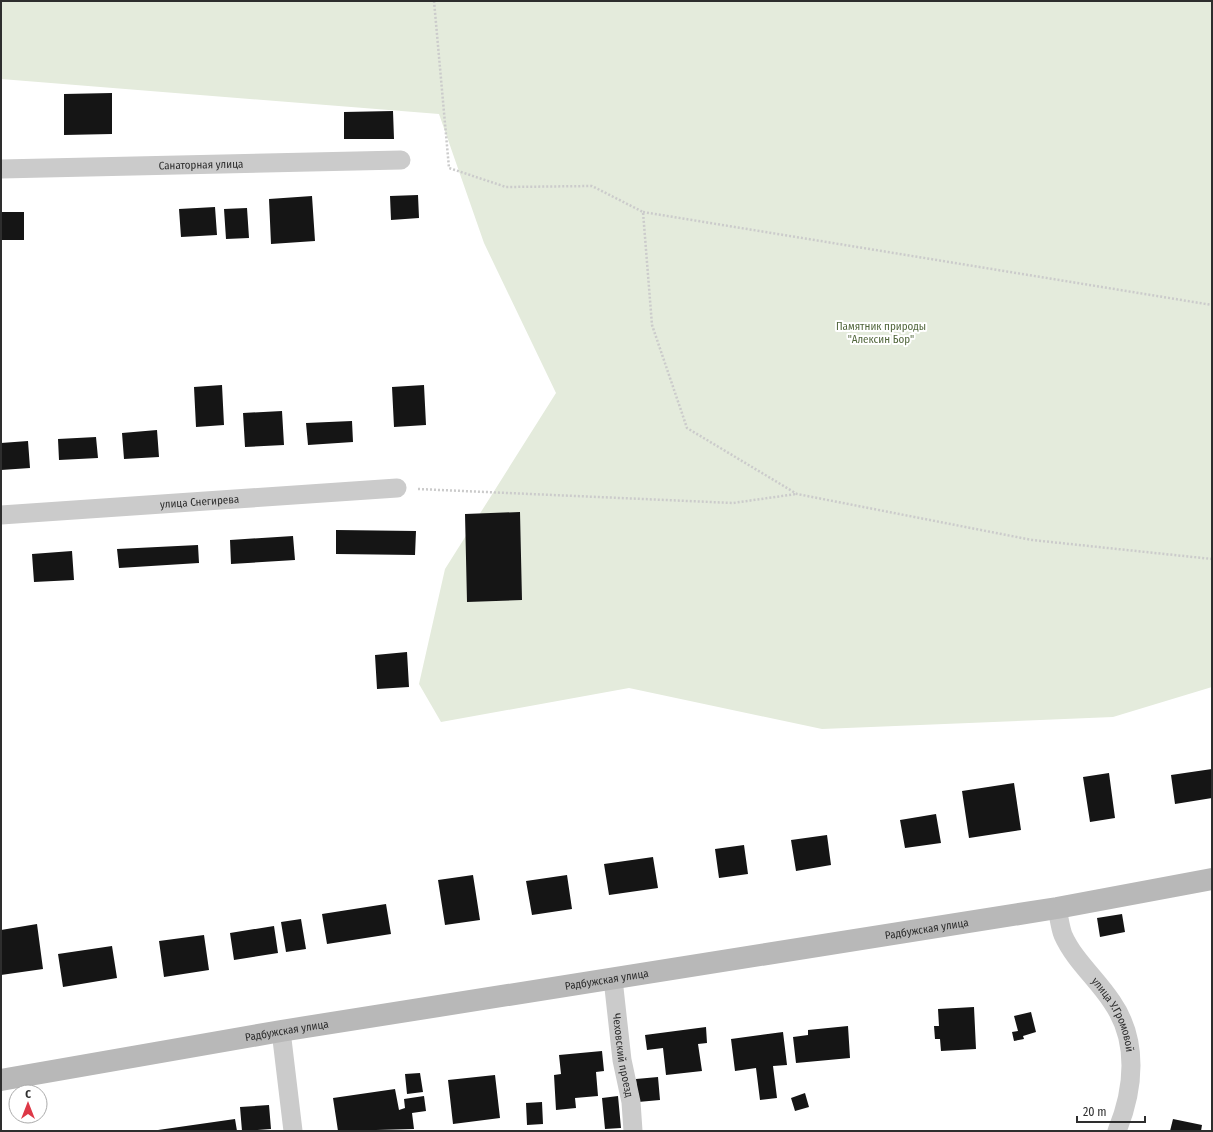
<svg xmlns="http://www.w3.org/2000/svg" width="1213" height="1132" viewBox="0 0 1213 1132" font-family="'Fira Sans Condensed',sans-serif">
<rect width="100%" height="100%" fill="#fff"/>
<path fill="#e4ebdc" d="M 1,1 L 1212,1 L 1212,687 L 1113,717 L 822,729 L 629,688 L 441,722 L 419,684 L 445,569 L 556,393 L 484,243 L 439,114 L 1,79 Z"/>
<path fill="#151515" d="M 112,93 L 112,134 L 64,135 L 64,94 Z
M 393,111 L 394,139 L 344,139 L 344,112 Z
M 418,195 L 419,218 L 391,220 L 390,196 Z
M 312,196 L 315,241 L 271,244 L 269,199 Z
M 215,207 L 217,235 L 181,237 L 179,209 Z
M 247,208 L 249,238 L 226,239 L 224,209 Z
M 1,212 L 24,212 L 24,240 L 1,240 Z
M 222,385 L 224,425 L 196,427 L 194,387 Z
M 424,385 L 426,425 L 394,427 L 392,387 Z
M 282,411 L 284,445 L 245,447 L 243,413 Z
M 352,421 L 353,442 L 308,445 L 306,423 Z
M 157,430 L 159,457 L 124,459 L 122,433 Z
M 96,437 L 98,458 L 59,460 L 58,439 Z
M 28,441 L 30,468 L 1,470 L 1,443 Z
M 520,512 L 522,600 L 467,602 L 465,514 Z
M 336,530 L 416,531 L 415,555 L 336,554 Z
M 293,536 L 295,560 L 231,564 L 230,540 Z
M 198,545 L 199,563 L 119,568 L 117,549 Z
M 72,551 L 74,580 L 34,582 L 32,554 Z
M 407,652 L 409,687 L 377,689 L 375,655 Z
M 1212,769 L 1212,798 L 1175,804 L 1171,775 Z
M 1109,773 L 1115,818 L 1090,822 L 1083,777 Z
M 1014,783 L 1021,830 L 969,838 L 962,791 Z
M 936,814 L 941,843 L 905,848 L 900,820 Z
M 827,835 L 831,865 L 796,871 L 791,840 Z
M 744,845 L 748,874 L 719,878 L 715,849 Z
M 653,857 L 658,888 L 609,895 L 604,864 Z
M 473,875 L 480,920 L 445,925 L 438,880 Z
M 567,875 L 572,909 L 532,915 L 526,881 Z
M 386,904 L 391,934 L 327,944 L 322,914 Z
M 1122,914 L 1125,932 L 1100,937 L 1097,918 Z
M 301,919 L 306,949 L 286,952 L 281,922 Z
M 37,924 L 43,969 L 1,975 L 1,930 Z
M 274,926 L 278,953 L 234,960 L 230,933 Z
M 204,935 L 209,970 L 164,977 L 159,941 Z
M 112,946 L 117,978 L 63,987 L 58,954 Z
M 974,1007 L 976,1049 L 941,1051 L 940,1039 L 935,1039 L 934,1026 L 939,1026 L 938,1009 Z
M 1031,1012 L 1036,1032 L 1023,1036 L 1024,1039 L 1014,1041 L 1012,1032 L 1018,1031 L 1014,1016 Z
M 848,1026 L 850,1058 L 796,1063 L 793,1037 L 808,1035 L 808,1030 Z
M 706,1027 L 707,1043 L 698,1044 L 702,1071 L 666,1075 L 663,1048 L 647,1050 L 645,1035 Z
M 783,1032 L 787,1065 L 773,1066 L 777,1098 L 760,1100 L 756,1068 L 735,1071 L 731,1039 Z
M 602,1051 L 604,1071 L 596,1072 L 598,1096 L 575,1098 L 576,1108 L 556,1110 L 554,1075 L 561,1074 L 559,1055 Z
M 420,1073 L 423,1092 L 407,1094 L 405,1074 Z
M 495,1075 L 500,1118 L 453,1124 L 448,1080 Z
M 658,1077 L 660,1100 L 638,1102 L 636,1079 Z
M 395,1089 L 399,1110 L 405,1108 L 404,1099 L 424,1096 L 426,1111 L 412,1113 L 414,1129 L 338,1131 L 333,1098 Z
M 805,1093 L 809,1107 L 795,1111 L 791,1098 Z
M 618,1096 L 621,1128 L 605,1129 L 602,1098 Z
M 542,1102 L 543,1124 L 527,1125 L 526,1103 Z
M 269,1105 L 271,1129 L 242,1131 L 240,1107 Z
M 235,1119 L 237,1131 L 158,1131 L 158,1130 Z
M 1173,1119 L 1202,1125 L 1201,1131 L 1170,1131 Z"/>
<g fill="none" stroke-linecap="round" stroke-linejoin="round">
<path stroke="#cbcbcb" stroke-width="2.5" stroke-dasharray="2 2" stroke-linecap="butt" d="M 434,1 L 449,168 L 506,187 L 592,186 L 643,212 L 652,325 L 687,428 L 797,494 L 1032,540 L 1212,559
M 643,212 L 1212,305
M 418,489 L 733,503 L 796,494"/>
<g stroke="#cbcbcb" stroke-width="19">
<path id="s1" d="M 1,169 L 401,160"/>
<path id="s2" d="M 1,515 L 397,488"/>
<path id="s3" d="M 1057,908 C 1059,917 1060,927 1063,935 C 1074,960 1097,979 1112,1002 C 1139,1041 1134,1089 1117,1131"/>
<path id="s4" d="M 613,979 L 622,1060 L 631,1102 L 633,1131"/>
<path d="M 281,1031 L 293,1131"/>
</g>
<path stroke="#b8b8b8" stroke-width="22" id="s5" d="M 1,1080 L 281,1031 L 1057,908 L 1212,879"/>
</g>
<g text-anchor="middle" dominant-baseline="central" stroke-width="4" stroke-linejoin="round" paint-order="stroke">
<g font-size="11" fill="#2e2e2e" stroke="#fff">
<text stroke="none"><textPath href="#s1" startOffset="200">Санаторная улица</textPath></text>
<text stroke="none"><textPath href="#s2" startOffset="199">улица Снегирева</textPath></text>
<text stroke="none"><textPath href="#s5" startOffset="938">Радбужская улица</textPath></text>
<text stroke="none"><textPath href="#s5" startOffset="614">Радбужская улица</textPath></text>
<text stroke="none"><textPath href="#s3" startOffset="123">улица У.Громовой</textPath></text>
<text stroke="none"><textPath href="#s5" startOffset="290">Радбужская улица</textPath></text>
<text stroke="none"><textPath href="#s4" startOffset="77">Чеховский проезд</textPath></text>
</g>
<g font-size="11" fill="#52673d" stroke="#fff">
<text x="881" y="326">Памятник природы<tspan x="881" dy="13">"Алексин Бор"</tspan></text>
</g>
</g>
<rect width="1213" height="1132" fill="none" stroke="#2e2e2e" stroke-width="4"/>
<g transform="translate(28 1104)"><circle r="19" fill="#ffffff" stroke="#ababab"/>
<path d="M0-3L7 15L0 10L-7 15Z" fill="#dd3847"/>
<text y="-6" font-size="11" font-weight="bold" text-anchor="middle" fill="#2e2e2e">С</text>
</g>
<path d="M1077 1116v6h68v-6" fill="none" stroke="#2e2e2e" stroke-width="2"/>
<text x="1083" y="1116" font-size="12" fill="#2e2e2e" stroke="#ffffff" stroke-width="3" paint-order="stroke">20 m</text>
</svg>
